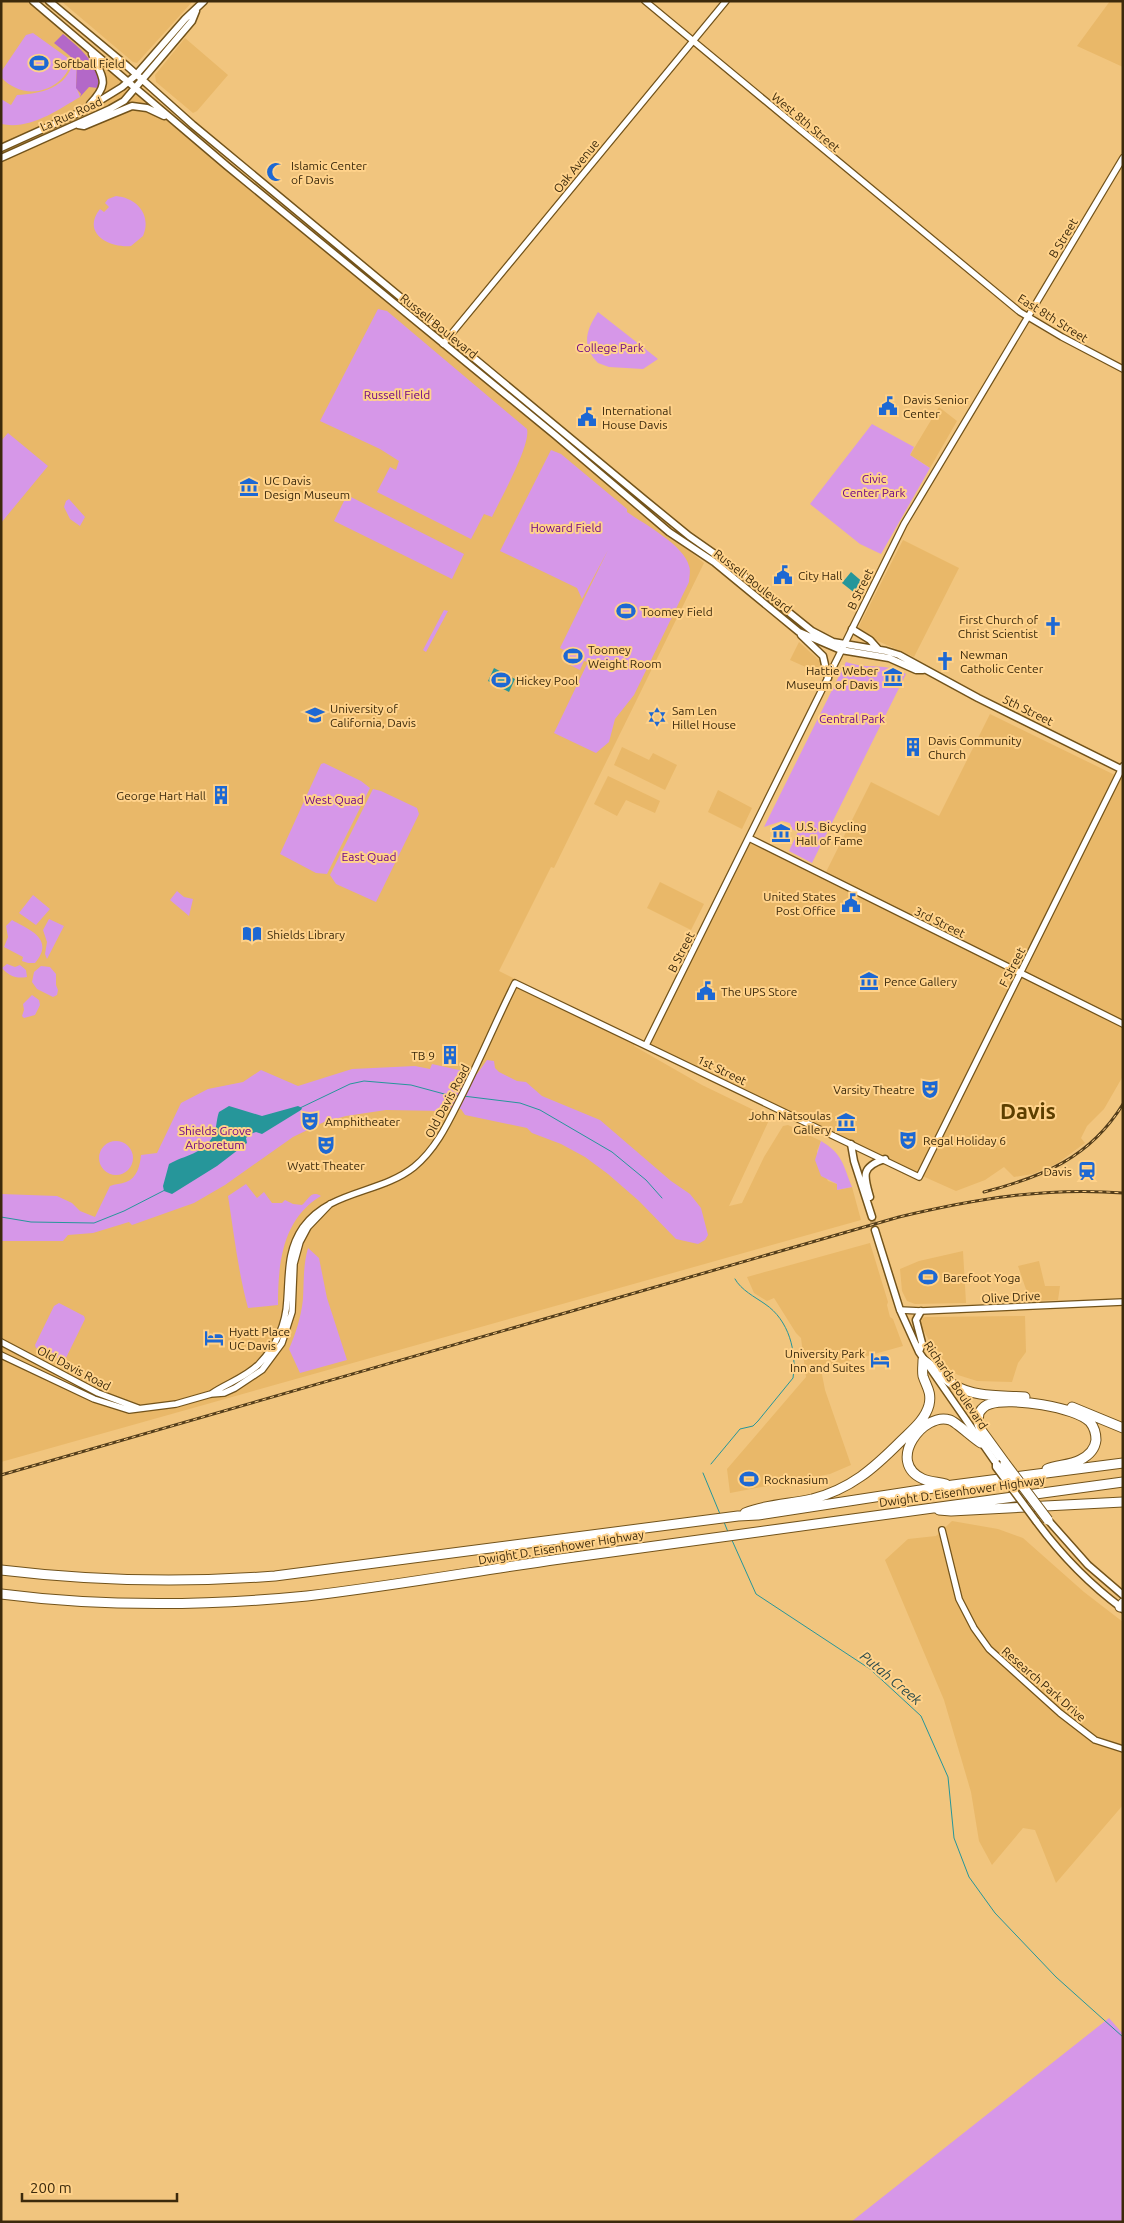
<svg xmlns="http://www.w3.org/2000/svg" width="1124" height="2223" viewBox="0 0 1124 2223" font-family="Ubuntu,sans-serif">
<rect width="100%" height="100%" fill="#f1c57e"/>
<path fill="#e9b869" d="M 1,1 L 26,1 L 704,563 L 554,868 L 551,867 L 499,971 L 637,1040 L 634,1046 L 702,1085 L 770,1118 L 729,1206 L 742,1203 L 764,1157 L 783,1126 L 788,1125 L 821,1141 L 817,1151 L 817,1160 L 828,1181 L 837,1184 L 837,1190 L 852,1187 L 861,1220 L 1,1462 Z
M 61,1 L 193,1 L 137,63 L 133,62 Z
M 1110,1 L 1123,1 L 1123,67 L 1077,46 Z
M 185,38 L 228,75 L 197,111 L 193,113 L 156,82 L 155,75 Z
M 939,407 L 957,421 L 930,468 L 910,455 Z
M 903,540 L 959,568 L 914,657 L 880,642 L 857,630 Z
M 799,642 L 820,661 L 822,666 L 819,673 L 790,660 Z
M 990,714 L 1123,779 L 1123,1076 L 1104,1109 L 1087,1126 L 1081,1138 L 1085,1143 L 1058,1163 L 1033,1174 L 1014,1177 L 1004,1167 L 985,1180 L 956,1191 L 851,1144 L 646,1045 L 749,838 L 824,876 L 871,782 L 939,816 Z
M 622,747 L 649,760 L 653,753 L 677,765 L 665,790 L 614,765 Z
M 608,776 L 660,801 L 655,813 L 626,800 L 617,816 L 594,804 Z
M 718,790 L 752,808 L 742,829 L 708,812 Z
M 660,882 L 704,904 L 691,930 L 647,908 Z
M 870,1243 L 888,1302 L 887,1305 L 890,1317 L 893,1319 L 903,1346 L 821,1369 L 825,1390 L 851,1465 L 830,1474 L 730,1493 L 727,1469 L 806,1377 L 801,1338 L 796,1333 L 774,1298 L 767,1301 L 754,1293 L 747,1277 Z
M 963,1251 L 966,1303 L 915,1304 L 907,1301 L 902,1291 L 900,1269 L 919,1261 Z
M 1039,1261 L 1045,1286 L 1060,1286 L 1058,1300 L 1030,1301 L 1018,1266 Z
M 1025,1316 L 1026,1352 L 1018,1363 L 1012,1382 L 977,1381 L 958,1375 L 951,1371 L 935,1351 L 920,1324 L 920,1320 L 925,1317 Z
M 952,1521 L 998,1529 L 1023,1538 L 1084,1592 L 1123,1622 L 1123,1805 L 1056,1883 L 1035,1830 L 1023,1828 L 992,1865 L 979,1841 L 971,1792 L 944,1700 L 885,1560 L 908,1539 L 936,1536 Z"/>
<path fill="#d697e8" d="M 33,33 L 72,61 C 62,93 23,102 1,77 L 1,72 L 26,35 Z
M 73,61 L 77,62 L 76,86 L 80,97 C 56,111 30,130 1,124 L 1,99 L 11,105 L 17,95 C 40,94 68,88 73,61 Z
M 116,196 C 137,198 152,215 143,236 L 131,246 C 109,248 81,233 100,209 L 104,212 L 109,207 L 105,203 L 108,199 Z
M 378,309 L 387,311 L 527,429 C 531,445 500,500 492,517 L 484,514 L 471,539 L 377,492 L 390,467 L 396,470 L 399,461 L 380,449 L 320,421 Z
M 598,312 L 658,359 L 643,369 L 609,367 L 598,363 C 581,346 586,330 598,312 Z
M 872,424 L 914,447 L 910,455 L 930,468 L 881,554 L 860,544 L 810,504 Z
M 8,433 L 48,466 L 1,523 L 1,441 Z
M 551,450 L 561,454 L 627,509 L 627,512 C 644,524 684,545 689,566 C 691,571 689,577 689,582 L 634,695 L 615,719 L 609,742 L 596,753 L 554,733 L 588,662 L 584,661 L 580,670 L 564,662 L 568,652 L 560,648 L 608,550 L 582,599 L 577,588 L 500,551 Z
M 347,495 L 464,554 L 452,579 L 334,521 Z
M 69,499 L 85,517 L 80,526 L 70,519 L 64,507 L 66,501 Z
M 444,610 L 448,611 L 426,652 L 423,650 Z
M 846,662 C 869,670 885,662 906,674 L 812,863 L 789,851 L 798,832 L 792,829 L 790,823 L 782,821 L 764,827 Z
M 324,763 L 361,781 L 370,788 L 327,874 L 316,873 L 280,854 L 321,764 Z
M 373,789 L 381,791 L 417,808 L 419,814 L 376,902 L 336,884 L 330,875 Z
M 177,891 L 184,897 L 193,899 L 189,916 L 170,900 Z
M 33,895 L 50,909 L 36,925 L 19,913 Z
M 49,919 L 64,926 L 47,959 L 45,954 L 47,942 L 43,930 Z
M 12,920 C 30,930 55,939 35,963 L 28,963 L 22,961 L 23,957 L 4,947 L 8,937 L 6,926 Z
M 7,964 L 15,967 L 20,965 L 26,970 L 27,977 C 16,979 9,976 2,968 Z
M 41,966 L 50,967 L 56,974 L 56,985 L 58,990 L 57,995 L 53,997 L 37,989 L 32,982 L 34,972 Z
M 32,995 L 39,1000 L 40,1005 L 35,1015 L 24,1018 L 22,1016 L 24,1010 L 23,1004 Z
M 487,1060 L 494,1061 L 495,1068 L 499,1072 L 517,1081 L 526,1082 L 542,1096 L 600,1120 L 671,1181 L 690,1194 L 701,1208 L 708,1235 L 705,1240 L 698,1244 L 676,1239 L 639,1201 L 608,1174 L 585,1157 L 561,1144 L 532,1133 L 527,1128 L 465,1115 L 461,1109 L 445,1107 L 442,1111 L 386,1110 L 346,1116 L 324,1122 L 293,1137 L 225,1185 L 194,1203 L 132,1225 L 129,1222 L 93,1233 L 68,1235 L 63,1241 L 1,1241 L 1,1194 L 57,1196 L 72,1203 L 80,1211 L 95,1217 L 110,1186 C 115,1184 121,1184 126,1182 C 137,1178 140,1166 141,1155 L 157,1153 L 181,1103 L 208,1089 L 243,1082 L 261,1070 L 298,1086 L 352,1069 L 415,1066 L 430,1069 L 432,1064 L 477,1074 Z
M 821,1141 C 843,1154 843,1165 852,1187 L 837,1190 L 837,1184 L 821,1176 L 815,1160 Z
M99 1158a17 17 0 1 1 34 0a17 17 0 1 1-34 0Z
M 246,1184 L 257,1198 L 264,1192 L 272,1203 L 282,1203 L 285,1200 L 293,1204 L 302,1205 C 309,1199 311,1190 321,1196 C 282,1219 278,1264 278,1305 L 248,1308 C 238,1271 234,1234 228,1196 Z
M 308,1248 L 319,1258 L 327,1298 L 347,1360 L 300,1373 L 289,1349 C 296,1333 301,1317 303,1299 C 304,1281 303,1266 308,1248 Z
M 59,1303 L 84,1316 L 85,1319 L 65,1360 L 62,1360 L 36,1348 L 35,1345 L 54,1306 Z
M 1109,2018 L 1123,2034 L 1123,2222 L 851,2222 Z"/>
<path fill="#b368c8" d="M 63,34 C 77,46 104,67 98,88 L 89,87 L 80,97 L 81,94 L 76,88 L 77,62 L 73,61 L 70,56 L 54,43 Z"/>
<path fill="#26969a" d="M 851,572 L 865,584 L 856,594 L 842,583 Z
M 494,668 L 515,679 L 509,692 L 488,681 Z
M 229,1106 L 262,1116 L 298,1106 L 302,1108 L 301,1110 L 262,1134 L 256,1132 L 250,1134 L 246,1138 L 247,1143 L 217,1166 L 172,1194 L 164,1191 L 163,1186 L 169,1164 C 185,1155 203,1154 213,1136 C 217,1129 216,1120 219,1112 Z"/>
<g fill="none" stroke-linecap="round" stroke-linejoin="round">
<path stroke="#26969a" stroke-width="1" d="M 463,1096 L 520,1103 L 540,1110 L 612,1152 L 646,1180 L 662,1198
M 300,1108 L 350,1084 L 364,1081 L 411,1085 L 448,1095 L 459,1096
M 1,1217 L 31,1222 L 94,1223 L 124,1211 L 165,1190
M 711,1464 L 740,1429 L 753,1426 L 758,1421 L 793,1378 C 797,1352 789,1320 765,1304 C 755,1297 741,1290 735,1279
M 703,1473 L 720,1514
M 724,1522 L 728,1532
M 731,1538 L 756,1594 L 870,1669 L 921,1716 L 948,1777 L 954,1838 L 969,1877 L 995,1913 L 1056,1977 L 1123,2037"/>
<path stroke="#cda667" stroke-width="6" stroke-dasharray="6 3" stroke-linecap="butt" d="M 872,1217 L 875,1230"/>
<g stroke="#72531b" stroke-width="8">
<path id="tertiary" d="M 645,1 L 1020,312 L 1062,337 L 1123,369
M 443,344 L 726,1
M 749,838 L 1123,1024
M 646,1045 L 904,524 L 1123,158
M 900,1310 L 921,1311 L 1123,1302
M 1,1342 L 98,1393 L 138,1408
M 1,1355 L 94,1399 L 129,1410 L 176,1404 L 211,1394 L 224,1393 L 235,1388 L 262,1370 L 282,1343 L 292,1312 L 294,1264 L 300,1242 L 308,1227 L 330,1204
M 211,1394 C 227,1383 245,1378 259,1364 C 276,1346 286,1324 287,1300 C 289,1273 287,1250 303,1227 C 330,1190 380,1194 414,1167 C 436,1149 448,1123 460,1099 C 480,1060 496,1021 515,983 L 919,1177 L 1123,766
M 942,1530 L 959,1599 L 974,1628 L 989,1649 L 1060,1713 L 1095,1740 L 1123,1749"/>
</g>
<g stroke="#72531b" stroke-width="9">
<path id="secondary" d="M 33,1 L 227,166 L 555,435 L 669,532 L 714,562 L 799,632 L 841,650 L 889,658 L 916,670 L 923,670
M 49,1 L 127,66 L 193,125 L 645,500 L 689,536 L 729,564 L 812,631 L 833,642 L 886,651 L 899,655 L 978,698 L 1123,770
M 90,104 C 111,82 102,78 92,54
M 78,125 L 84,126 L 132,106 L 147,108 L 164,116
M 1,148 L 83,111 L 122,87 L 136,75 L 185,19 L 204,1
M 1,158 L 110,109 L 124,101 L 192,21 L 196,11
M 852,629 L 870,640 L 878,649
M 801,635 L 823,656 L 828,678
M 851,1144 L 854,1161 L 872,1217
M 870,1197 C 864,1176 860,1167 885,1159
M 875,1230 L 900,1310 L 919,1352 L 996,1463
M 919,1352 L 922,1343 L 916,1320 L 921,1311
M 1048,1520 L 1088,1565 L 1123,1595
M 1036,1521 C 1061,1555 1089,1584 1123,1609"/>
</g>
<g stroke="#72531b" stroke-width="11">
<path id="motorway" d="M 923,1360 C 935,1368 943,1378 954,1385 C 976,1398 1001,1395 1025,1397
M 1072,1407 L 1123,1428
M 1005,1463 L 981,1430 L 978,1421 L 979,1413 C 982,1408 985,1405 990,1404 C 1010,1397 1076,1407 1090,1422 C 1094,1427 1096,1433 1096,1440 C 1095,1449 1088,1456 1080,1460 C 1070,1465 1057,1465 1047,1469
M 946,1484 C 938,1482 930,1482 923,1479 C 885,1462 924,1411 950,1420 C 956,1422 974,1439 981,1443
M 939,1510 L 951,1511 L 1123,1502
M 745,1513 C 766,1504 790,1504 812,1499 C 851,1489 874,1468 901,1441 C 912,1430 925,1420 929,1405 C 932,1392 926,1386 923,1376 C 922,1371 923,1365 923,1360
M 1,1570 C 93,1581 184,1583 275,1576 L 738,1516 L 758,1515 L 953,1485 L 1123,1463
M 1,1594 C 103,1607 206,1606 307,1596 C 392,1586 476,1571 560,1559 C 747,1532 935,1507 1123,1482
M 1120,1607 L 1123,1603"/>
</g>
<use href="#tertiary" stroke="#fff" stroke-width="5.5"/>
<use href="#secondary" stroke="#fff" stroke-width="6"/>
<use href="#motorway" stroke="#fff" stroke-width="9"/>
<g stroke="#543e1b" stroke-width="3">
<path id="rail" d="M 984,1192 C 1042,1177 1090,1158 1123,1104
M 1,1475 L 899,1217 C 974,1199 1046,1187 1123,1193"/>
</g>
<use href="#rail" stroke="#ffd28a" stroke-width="1" stroke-dasharray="4" stroke-linecap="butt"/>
<g stroke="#72531b" stroke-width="9" stroke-linecap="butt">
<path id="secondary-bridge" d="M 996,1463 L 1016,1484
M 996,1463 L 996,1467 L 1036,1521"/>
</g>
<g stroke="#72531b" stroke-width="11" stroke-linecap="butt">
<path id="motorway-bridge" d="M 1005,1463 L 1048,1520"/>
</g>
<use href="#secondary-bridge" stroke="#fff" stroke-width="6"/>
<use href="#motorway-bridge" stroke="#fff" stroke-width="9"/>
</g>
<defs>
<g id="stadium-bare" transform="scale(1.5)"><path d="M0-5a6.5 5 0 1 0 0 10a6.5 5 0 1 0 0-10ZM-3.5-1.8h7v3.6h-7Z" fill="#1d68d3" stroke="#ffd28a" stroke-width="2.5" paint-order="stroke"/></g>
<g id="mosque-bare" transform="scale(1.5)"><path d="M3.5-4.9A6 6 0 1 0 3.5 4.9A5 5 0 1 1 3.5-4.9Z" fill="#1d68d3" stroke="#ffd28a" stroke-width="2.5" paint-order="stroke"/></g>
<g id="civic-bare" transform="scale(1.5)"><path d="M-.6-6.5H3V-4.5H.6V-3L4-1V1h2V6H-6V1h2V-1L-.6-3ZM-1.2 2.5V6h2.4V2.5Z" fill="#1d68d3" stroke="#ffd28a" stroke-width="2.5" paint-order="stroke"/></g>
<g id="museum-bare" transform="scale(1.5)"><path d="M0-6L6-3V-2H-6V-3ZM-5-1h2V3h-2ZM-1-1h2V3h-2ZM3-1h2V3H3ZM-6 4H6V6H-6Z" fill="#1d68d3" stroke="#ffd28a" stroke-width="2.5" paint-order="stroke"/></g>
<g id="church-bare" transform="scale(1.5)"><path d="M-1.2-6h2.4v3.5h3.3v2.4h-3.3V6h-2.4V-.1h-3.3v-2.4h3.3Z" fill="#1d68d3" stroke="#ffd28a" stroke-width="2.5" paint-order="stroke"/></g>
<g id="university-bare" transform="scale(1.5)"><path d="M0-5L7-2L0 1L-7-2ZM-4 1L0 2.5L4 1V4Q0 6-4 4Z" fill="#1d68d3" stroke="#ffd28a" stroke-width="2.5" paint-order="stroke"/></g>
<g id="synagogue-bare" transform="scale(1.5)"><path d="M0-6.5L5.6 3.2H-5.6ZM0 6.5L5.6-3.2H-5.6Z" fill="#1d68d3" stroke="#ffd28a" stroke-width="2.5" paint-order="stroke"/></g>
<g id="building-bare" transform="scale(1.5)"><path d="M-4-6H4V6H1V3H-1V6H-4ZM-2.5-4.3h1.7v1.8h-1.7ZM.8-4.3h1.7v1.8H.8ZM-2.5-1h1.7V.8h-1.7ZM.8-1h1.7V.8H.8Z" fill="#1d68d3" stroke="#ffd28a" stroke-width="2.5" paint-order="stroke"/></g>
<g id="library-bare" transform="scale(1.5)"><path d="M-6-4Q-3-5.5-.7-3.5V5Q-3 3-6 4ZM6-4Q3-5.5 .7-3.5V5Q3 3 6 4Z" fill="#1d68d3" stroke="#ffd28a" stroke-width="2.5" paint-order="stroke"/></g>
<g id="theatre-bare" transform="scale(1.5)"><path d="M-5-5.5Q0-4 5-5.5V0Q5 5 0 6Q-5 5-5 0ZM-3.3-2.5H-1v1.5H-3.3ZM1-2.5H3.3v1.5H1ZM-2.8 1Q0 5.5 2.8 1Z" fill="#1d68d3" stroke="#ffd28a" stroke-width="2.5" paint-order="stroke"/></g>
<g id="station-bare" transform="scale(1.5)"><path d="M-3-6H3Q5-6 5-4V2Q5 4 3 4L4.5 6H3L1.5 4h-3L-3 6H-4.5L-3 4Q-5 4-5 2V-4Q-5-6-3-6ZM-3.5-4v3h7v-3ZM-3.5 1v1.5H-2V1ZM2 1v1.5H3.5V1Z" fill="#1d68d3" stroke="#ffd28a" stroke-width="2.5" paint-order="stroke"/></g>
<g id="hotel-bare" transform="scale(1.5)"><path d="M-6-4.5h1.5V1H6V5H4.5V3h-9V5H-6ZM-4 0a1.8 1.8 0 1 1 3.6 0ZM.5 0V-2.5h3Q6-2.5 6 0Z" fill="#1d68d3" stroke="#ffd28a" stroke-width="2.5" paint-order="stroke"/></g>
</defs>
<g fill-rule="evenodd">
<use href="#stadium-bare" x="39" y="63"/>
<use href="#mosque-bare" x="276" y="172"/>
<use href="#civic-bare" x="888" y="406"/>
<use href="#civic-bare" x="587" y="417"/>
<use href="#museum-bare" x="249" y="487"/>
<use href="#civic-bare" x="783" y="575"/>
<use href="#stadium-bare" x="626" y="611"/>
<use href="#church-bare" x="1053" y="626"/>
<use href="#stadium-bare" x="573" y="656"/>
<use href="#church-bare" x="945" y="661"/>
<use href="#museum-bare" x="893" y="677"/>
<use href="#stadium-bare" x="501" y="680"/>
<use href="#university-bare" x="315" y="715"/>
<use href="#synagogue-bare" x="657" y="717"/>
<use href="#building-bare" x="913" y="747"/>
<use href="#building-bare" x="221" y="795"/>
<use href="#museum-bare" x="781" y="833"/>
<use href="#civic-bare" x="851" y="903"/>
<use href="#library-bare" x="252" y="934"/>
<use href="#museum-bare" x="869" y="981"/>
<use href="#civic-bare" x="706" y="991"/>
<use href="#building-bare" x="450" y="1055"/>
<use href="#theatre-bare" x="930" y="1089"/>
<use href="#theatre-bare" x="310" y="1121"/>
<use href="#museum-bare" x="846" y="1122"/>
<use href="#theatre-bare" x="908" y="1140"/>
<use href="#theatre-bare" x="326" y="1145"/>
<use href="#station-bare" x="1087" y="1171"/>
<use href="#stadium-bare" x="928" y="1277"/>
<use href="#hotel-bare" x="214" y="1338"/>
<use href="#hotel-bare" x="880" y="1360"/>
<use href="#stadium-bare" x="749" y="1479"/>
</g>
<g text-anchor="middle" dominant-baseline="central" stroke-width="4" stroke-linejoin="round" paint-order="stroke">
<g font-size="12" fill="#3c2a0c" stroke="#ffd28a" text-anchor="start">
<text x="54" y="63">Softball Field</text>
<text x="291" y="165">Islamic Center<tspan x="291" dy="14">of Davis</tspan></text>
<text x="903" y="399">Davis Senior<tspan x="903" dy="14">Center</tspan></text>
<text x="602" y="410">International<tspan x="602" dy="14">House Davis</tspan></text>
<text x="264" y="480">UC Davis<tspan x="264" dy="14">Design Museum</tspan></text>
<text x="798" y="575">City Hall</text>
<text x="641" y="611">Toomey Field</text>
<text x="1038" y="619" text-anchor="end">First Church of<tspan x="1038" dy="14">Christ Scientist</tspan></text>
<text x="588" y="649">Toomey<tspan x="588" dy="14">Weight Room</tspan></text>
<text x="960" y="654">Newman<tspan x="960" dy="14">Catholic Center</tspan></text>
<text x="878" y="670" text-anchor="end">Hattie Weber<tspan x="878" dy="14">Museum of Davis</tspan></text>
<text x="516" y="680">Hickey Pool</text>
<text x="330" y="708">University of<tspan x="330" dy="14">California, Davis</tspan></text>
<text x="672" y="710">Sam Len<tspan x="672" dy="14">Hillel House</tspan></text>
<text x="928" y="740">Davis Community<tspan x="928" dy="14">Church</tspan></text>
<text x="206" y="795" text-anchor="end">George Hart Hall</text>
<text x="796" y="826">U.S. Bicycling<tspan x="796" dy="14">Hall of Fame</tspan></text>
<text x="836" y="896" text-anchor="end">United States<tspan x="836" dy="14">Post Office</tspan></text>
<text x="267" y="934">Shields Library</text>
<text x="884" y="981">Pence Gallery</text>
<text x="721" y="991">The UPS Store</text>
<text x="435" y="1055" text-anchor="end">TB 9</text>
<text x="915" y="1089" text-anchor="end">Varsity Theatre</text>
<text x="831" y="1115" text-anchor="end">John Natsoulas<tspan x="831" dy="14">Gallery</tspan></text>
<text x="325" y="1121">Amphitheater</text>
<text x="923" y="1140">Regal Holiday 6</text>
<text x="326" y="1165" text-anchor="middle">Wyatt Theater</text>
<text x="1072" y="1171" text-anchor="end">Davis</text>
<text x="943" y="1277">Barefoot Yoga</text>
<text x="229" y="1331">Hyatt Place<tspan x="229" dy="14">UC Davis</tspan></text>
<text x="865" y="1353" text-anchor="end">University Park<tspan x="865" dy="14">Inn and Suites</tspan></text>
<text x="764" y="1479">Rocknasium</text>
</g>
<g font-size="12" fill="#3c2a0c" stroke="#ffd28a">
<text transform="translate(71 114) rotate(-24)">La Rue Road</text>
<text transform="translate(806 122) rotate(40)">West 8th Street</text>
<text transform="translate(576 166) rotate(-51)">Oak Avenue</text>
<text transform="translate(1063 238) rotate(-59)">B Street</text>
<text transform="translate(1053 318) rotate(32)">East 8th Street</text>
<text transform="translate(439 326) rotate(39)">Russell Boulevard</text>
<text transform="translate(753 581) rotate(38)">Russell Boulevard</text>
<text transform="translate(860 589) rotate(-64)">B Street</text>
<text transform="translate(1028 710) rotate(26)">5th Street</text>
<text transform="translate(940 922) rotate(26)">3rd Street</text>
<text transform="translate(681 952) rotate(-63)">B Street</text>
<text transform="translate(1012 967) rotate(-63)">F Street</text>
<text transform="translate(722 1070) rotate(26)">1st Street</text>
<text transform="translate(447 1101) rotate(-62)">Old Davis Road</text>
<text transform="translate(1011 1297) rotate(-3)">Olive Drive</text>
<text transform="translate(74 1368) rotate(28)">Old Davis Road</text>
<text transform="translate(956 1385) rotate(56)">Richards Boulevard</text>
<text transform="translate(962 1491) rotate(-8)">Dwight D. Eisenhower Highway</text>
<text transform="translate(561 1547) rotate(-9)">Dwight D. Eisenhower Highway</text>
<text transform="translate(1044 1684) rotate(41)">Research Park Drive</text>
</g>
<g font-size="12" fill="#6f0787" stroke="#ffd28a">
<text x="610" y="347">College Park</text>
<text x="397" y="394">Russell Field</text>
<text x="874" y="478">Civic<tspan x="874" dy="14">Center Park</tspan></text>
<text x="566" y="527">Howard Field</text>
<text x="852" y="718">Central Park</text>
<text x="334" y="799">West Quad</text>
<text x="369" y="856">East Quad</text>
<text x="215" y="1130">Shields Grove<tspan x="215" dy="14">Arboretum</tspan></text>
</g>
<g font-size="14" font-style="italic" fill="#2b4b4c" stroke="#ffd28a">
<text transform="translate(891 1678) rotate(40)">Putah Creek</text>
</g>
<g font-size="22" font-weight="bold" fill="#5d3f00" stroke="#ffd28a">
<text x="1028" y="1110">Davis</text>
</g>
</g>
<rect width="1124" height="2223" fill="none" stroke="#3c2a0c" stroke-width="5"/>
<path d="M22 2193v8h155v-8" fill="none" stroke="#3c2a0c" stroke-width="2.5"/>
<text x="30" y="2193" font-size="15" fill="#3c2a0c" stroke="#ffd28a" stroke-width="4" paint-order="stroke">200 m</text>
</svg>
